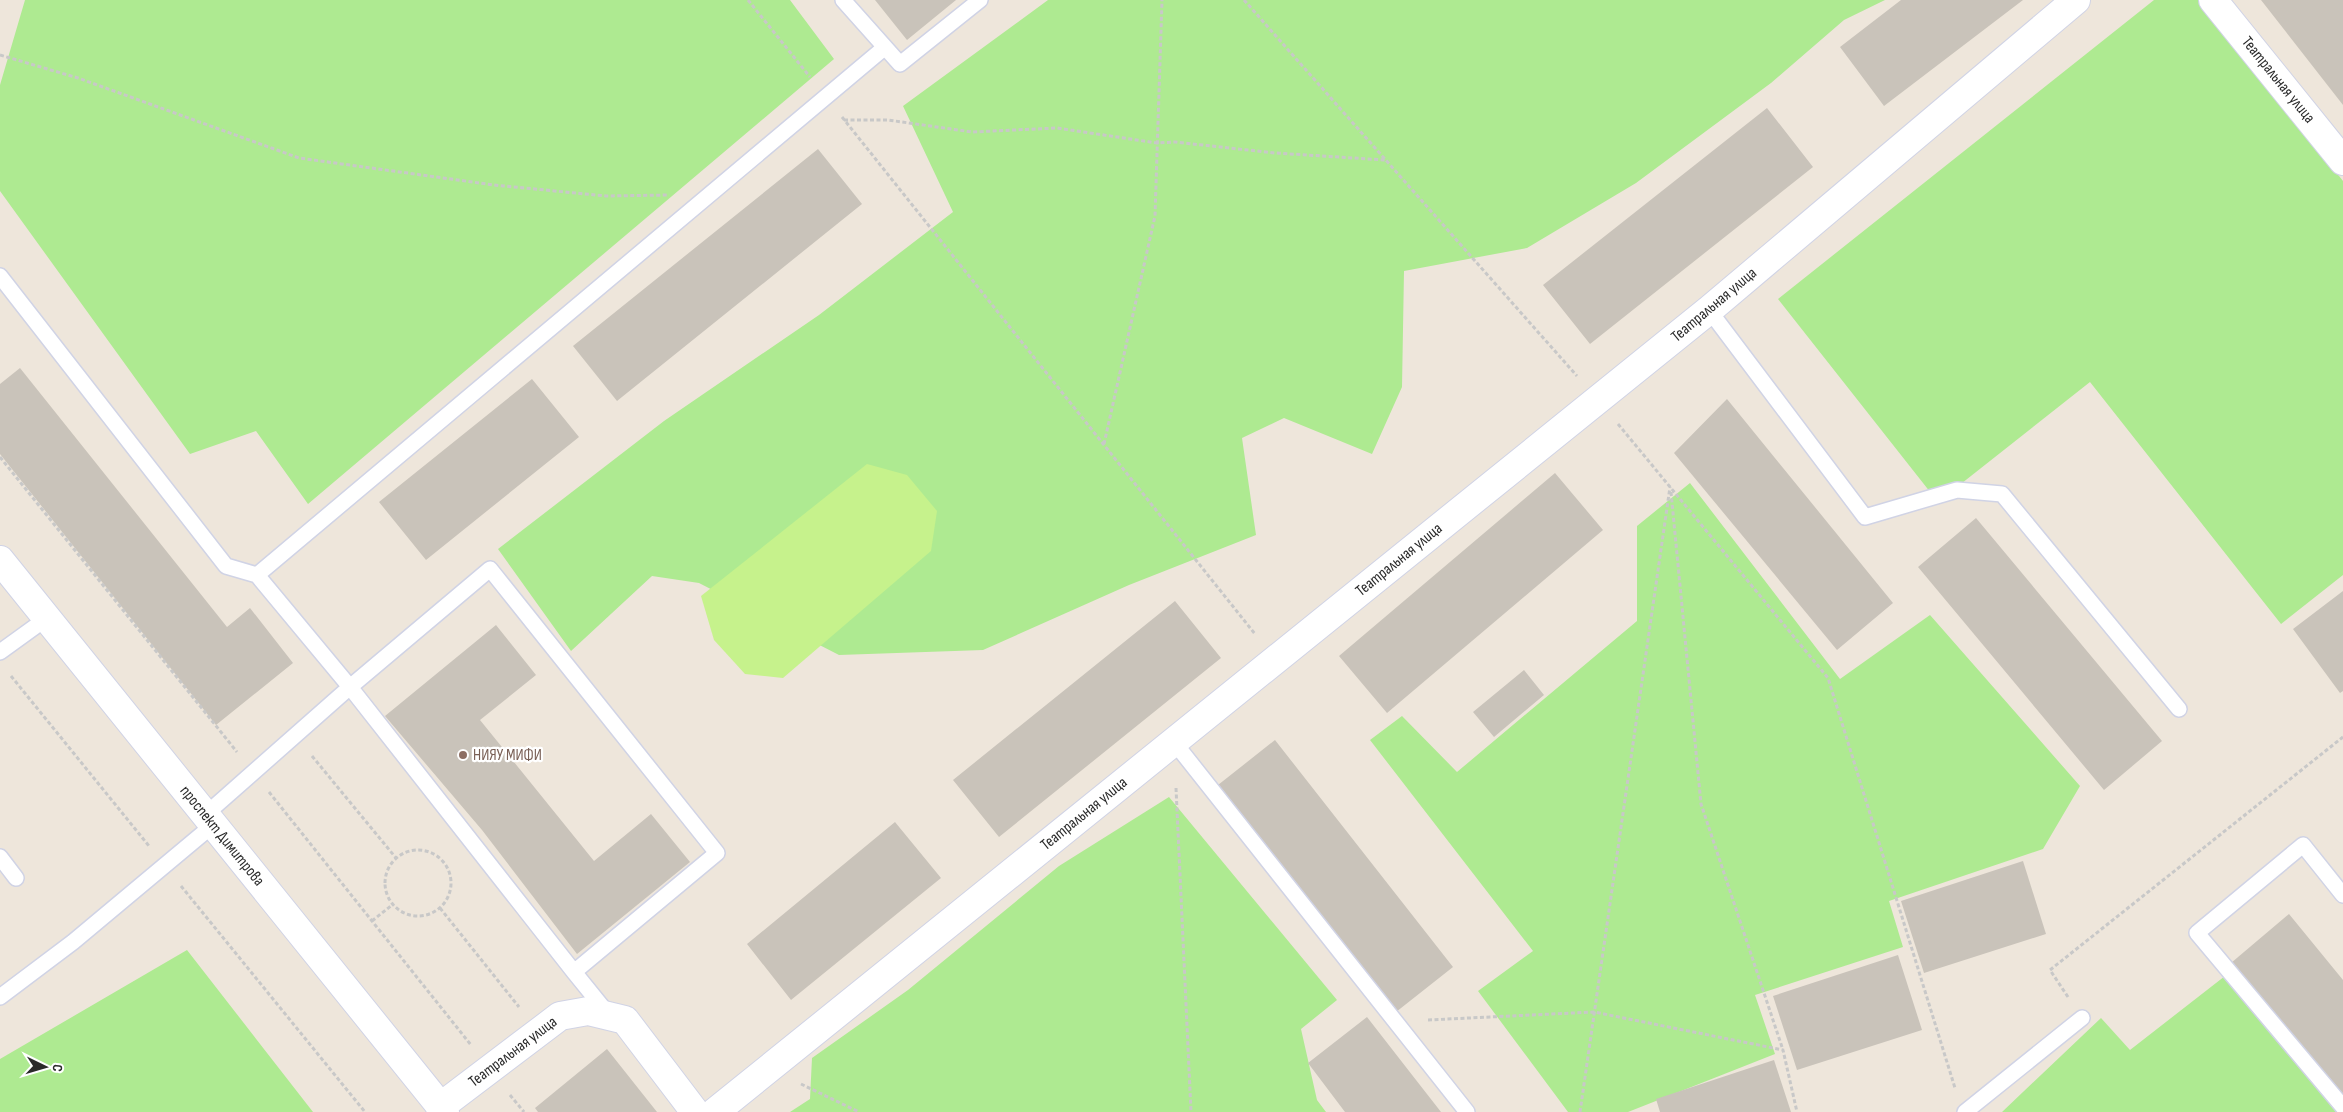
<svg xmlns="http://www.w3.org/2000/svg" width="2343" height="1112" viewBox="0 0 2343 1112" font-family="'Sofia Sans Condensed',sans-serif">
<rect width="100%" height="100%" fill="#eee6db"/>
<path fill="#aeea91" d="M 25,0 L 790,0 L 834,59 L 308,504 L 256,431 L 190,454 L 0,191 L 0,85 Z
M 1048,0 L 1885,0 L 1844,20 L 1771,83 L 1636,183 L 1527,248 L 1404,271 L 1402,387 L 1372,454 L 1284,418 L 1242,438 L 1256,535 L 1129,585 L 983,650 L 839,655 L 699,583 L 652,576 L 571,651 L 498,549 L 664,421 L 819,315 L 953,212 L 903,106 Z
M 2154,0 L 2199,0 L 2343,181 L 2343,575 L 2281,624 L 2090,382 L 1938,502 L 1778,299 Z
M 1690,483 L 1840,679 L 1930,615 L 2080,786 L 2043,849 L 1889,901 L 1903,947 L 1755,995 L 1775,1054 L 1628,1112 L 1568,1112 L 1478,991 L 1533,951 L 1370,740 L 1402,716 L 1457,772 L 1637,621 L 1637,526 Z
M 1169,797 L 1337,1000 L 1301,1029 L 1317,1100 L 1326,1112 L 790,1112 L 810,1099 L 812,1058 L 908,990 L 1059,866 Z
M 187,950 L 313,1112 L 0,1112 L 0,1059 Z
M 2225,976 L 2342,1112 L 2002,1112 L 2101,1018 L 2130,1050 Z"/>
<path fill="#c6f28c" d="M 867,464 L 907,475 L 937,511 L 931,551 L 783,678 L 745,674 L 714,640 L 701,596 Z"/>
<path fill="#c9c3ba" d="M 875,0 L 956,0 L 907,40 Z
M 1901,0 L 2023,0 L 1884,106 L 1840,47 Z
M 2261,0 L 2343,0 L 2343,105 L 2318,73 Z
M 1767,108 L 1813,167 L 1590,344 L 1543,285 Z
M 818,149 L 862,204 L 617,401 L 573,346 Z
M 20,368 L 227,627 L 250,608 L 293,663 L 216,725 L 0,454 L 0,384 Z
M 532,379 L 579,437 L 426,560 L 379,502 Z
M 1727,399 L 1893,603 L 1837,650 L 1674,453 Z
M 1555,473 L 1603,530 L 1387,713 L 1339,656 Z
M 1976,518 L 2162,741 L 2104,790 L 1918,567 Z
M 2343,591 L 2343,691 L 2340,693 L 2293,629 Z
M 1175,601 L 1221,658 L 999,837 L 953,780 Z
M 496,625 L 536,675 L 480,720 L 594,861 L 651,814 L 690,862 L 577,954 L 482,830 L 385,716 Z
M 1524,670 L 1544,695 L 1494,737 L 1473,712 Z
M 1275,740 L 1453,967 L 1396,1012 L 1218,785 Z
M 895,822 L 941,878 L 791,1000 L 747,944 Z
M 2023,861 L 2046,934 L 1924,973 L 1901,901 Z
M 2289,914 L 2343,980 L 2343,1098 L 2231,963 Z
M 1898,955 L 1922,1030 L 1797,1070 L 1773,996 Z
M 1367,1017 L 1409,1071 L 1441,1112 L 1345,1112 L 1308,1063 Z
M 607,1049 L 657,1112 L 538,1112 L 535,1108 Z
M 1774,1060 L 1791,1112 L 1660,1112 L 1656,1099 Z"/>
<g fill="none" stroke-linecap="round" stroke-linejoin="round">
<g stroke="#d0d3e5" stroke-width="18">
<path id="lane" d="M 843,0 L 900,64 L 980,0
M 0,276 L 226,566 L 257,575 L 350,687 L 205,815
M 1709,310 L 1865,517 L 1957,490 L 2002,494 L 2179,709
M 257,575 L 884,48
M 0,652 L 47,618
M 1174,742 L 1467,1112
M 0,857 L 16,878
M 2343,895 L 2303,845 L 2197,933 L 2343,1107
M 574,972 L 717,853 L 490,569 L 350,687 L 574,972 L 608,1014
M 0,997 L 73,942 L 213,825
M 1965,1112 L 2082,1018"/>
</g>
<g stroke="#d0d3e5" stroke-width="30">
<path id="street" d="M 2213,0 L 2343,161
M 440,1107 L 560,1016 L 588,1011 L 625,1020 L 695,1112
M 715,1112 L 1709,310 L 2076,0"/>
</g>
<g stroke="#d0d3e5" stroke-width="30">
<path id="secondary" d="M 0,560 L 445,1112"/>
</g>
<path stroke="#c8c8c8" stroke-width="3" stroke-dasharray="4 2.5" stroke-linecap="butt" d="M 748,0 L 810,77
M 1244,0 L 1577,376
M 0,55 L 78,78 L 299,158 L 494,185 L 606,196 L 669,195
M 842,117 L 1255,634
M 844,120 L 888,120 L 972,132 L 1057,128 L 1157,143 L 1175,142 L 1275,153 L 1385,160
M 1618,424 L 1828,678 L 1955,1088
M 1104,444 L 1155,216 L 1162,0
M 0,457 L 237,752
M 1671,492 L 1701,804 L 1783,1050
M 11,676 L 149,846
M 312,756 L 396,858
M 1176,788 L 1191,1112
M 269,792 L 471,1045
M385 883a33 33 0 1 1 66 0a33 33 0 1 1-66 0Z
M 181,886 L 365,1112
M 440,908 L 519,1007
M 372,921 L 392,905
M 2068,997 L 2050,970 L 2343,737
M 1428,1020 L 1594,1012 L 1783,1050 L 1797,1112
M 801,1084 L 859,1112
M 510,1095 L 524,1112
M 1580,1112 L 1670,487"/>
<use href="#lane" stroke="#fff" stroke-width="15"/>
<use href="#street" stroke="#fff" stroke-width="28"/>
<use href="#secondary" stroke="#fff" stroke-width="28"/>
</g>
<circle fill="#8d6e63" stroke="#fff" stroke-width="2" cx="463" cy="755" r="5"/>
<g text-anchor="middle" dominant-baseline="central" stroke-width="4.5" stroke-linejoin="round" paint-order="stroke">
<g font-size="16" fill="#2a2a2a" stroke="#fff">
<text transform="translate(2278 80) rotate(51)">Театральная улица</text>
<text transform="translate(1714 305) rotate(-40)">Театральная улица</text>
<text transform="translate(1399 560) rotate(-39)">Театральная улица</text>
<text transform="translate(1084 814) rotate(-39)">Театральная улица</text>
<text transform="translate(222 836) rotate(51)">проспект Димитрова</text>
<text transform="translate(513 1052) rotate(-37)">Театральная улица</text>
</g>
<g font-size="16" fill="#785e54" stroke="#fff" text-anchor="start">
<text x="473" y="755">НИЯУ МИФИ</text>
</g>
</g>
<g transform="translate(45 1067) rotate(95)" stroke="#ffffff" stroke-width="4" paint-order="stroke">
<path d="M0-4L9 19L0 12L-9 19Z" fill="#2a2a2a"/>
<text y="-8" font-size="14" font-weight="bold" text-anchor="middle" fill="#2a2a2a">С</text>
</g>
</svg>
